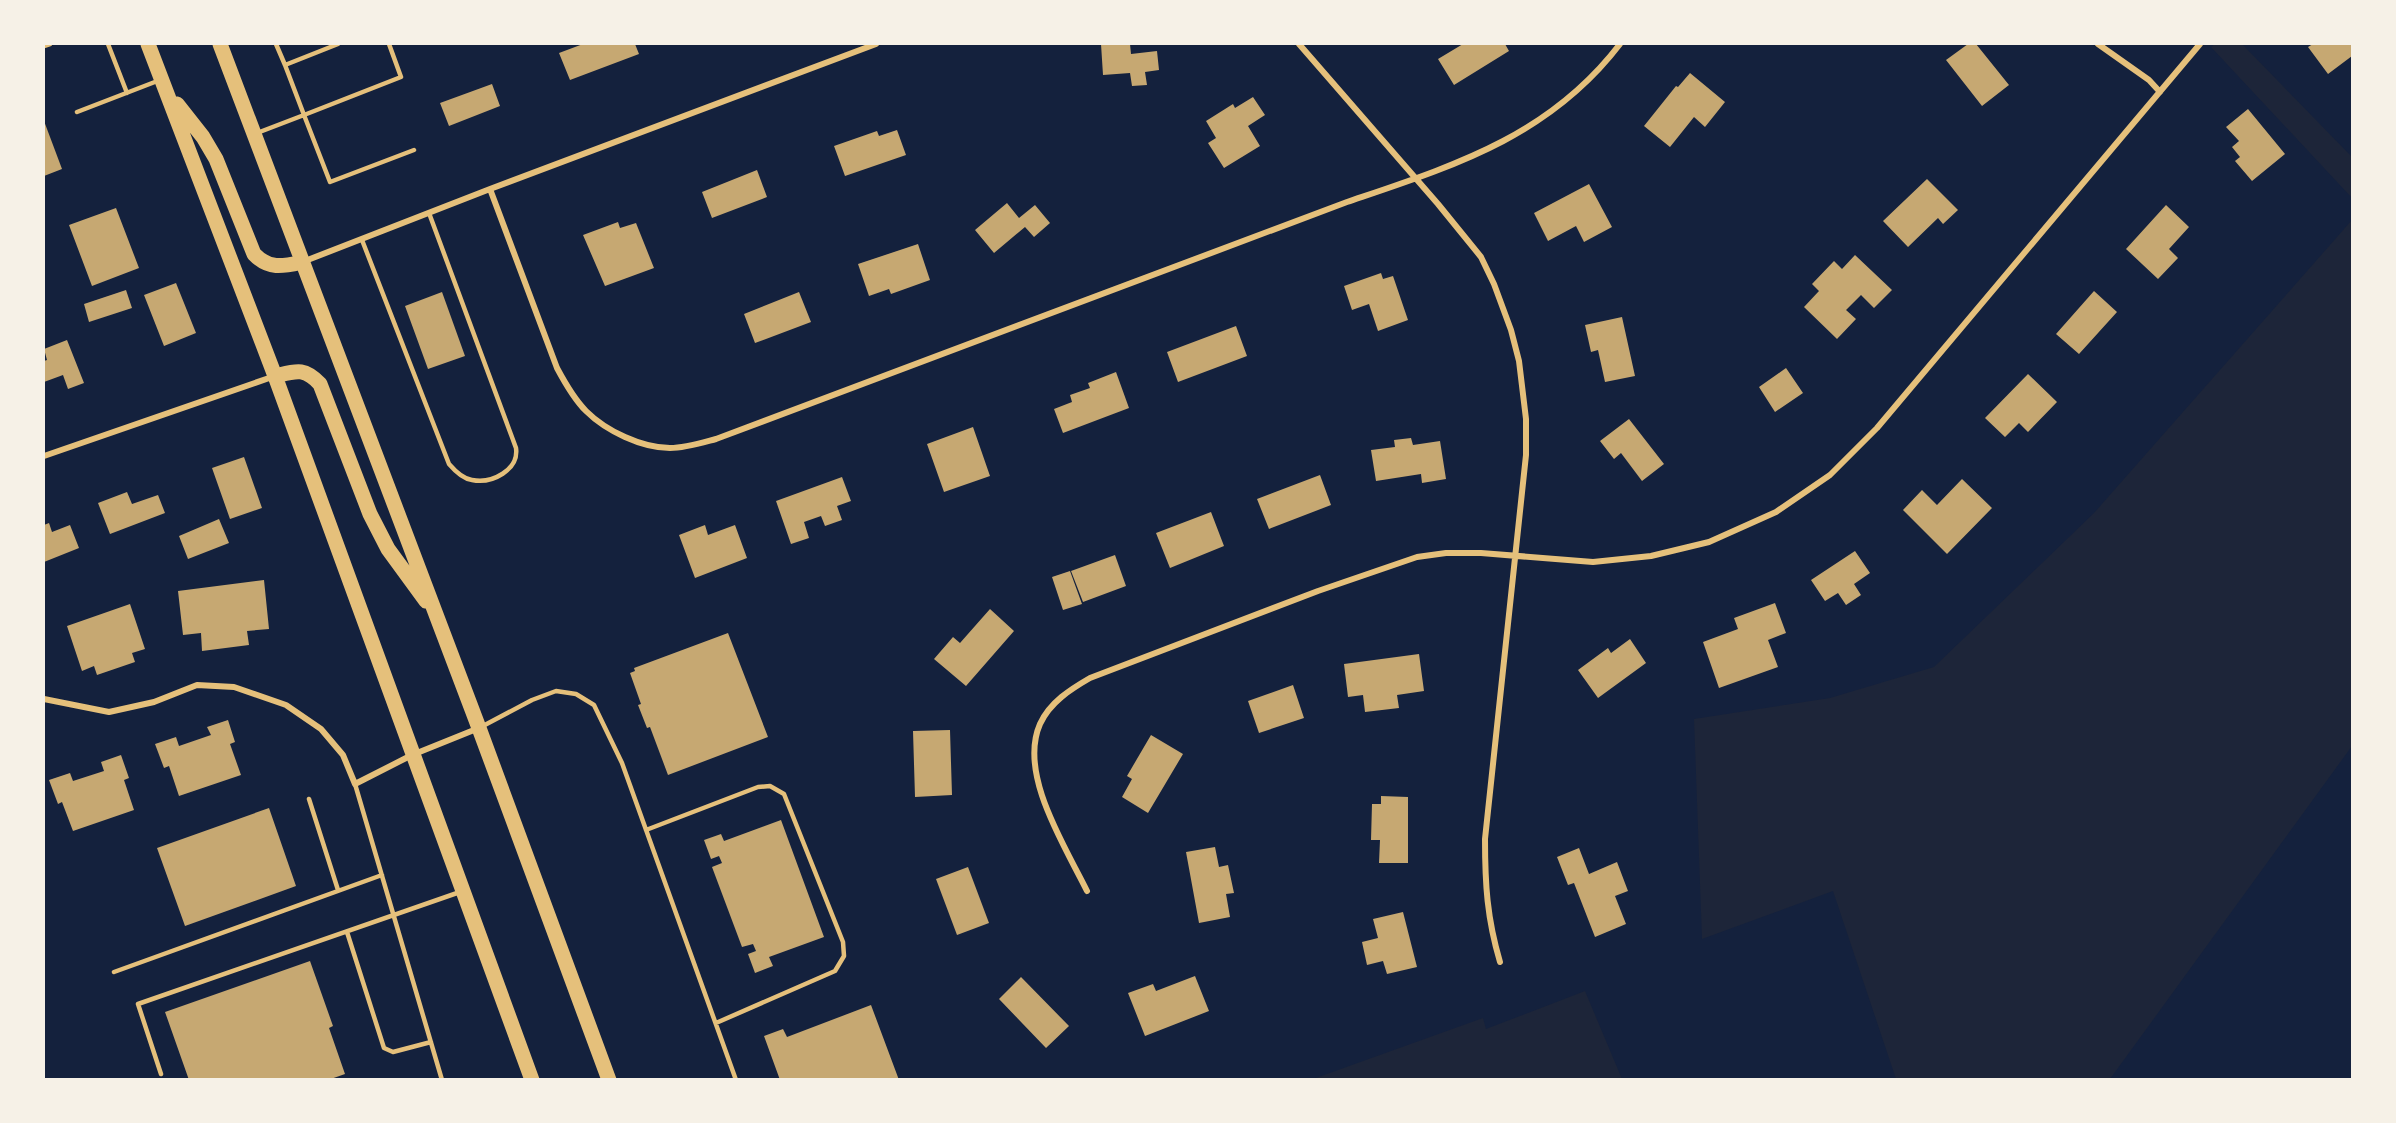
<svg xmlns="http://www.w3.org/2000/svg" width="2396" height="1123" viewBox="0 0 2396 1123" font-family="Helvetica,sans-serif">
<rect width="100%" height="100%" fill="#14213d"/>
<path fill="#1d2539" d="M 2215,44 L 2242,44 L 2352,157 L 2352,198 L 2211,47 Z
M 2352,220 L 2352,746 L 2110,1079 L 1896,1079 L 1833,891 L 1702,939 L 1694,719 L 1830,698 L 1934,667 L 2094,513 Z
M 1585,991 L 1622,1079 L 1313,1079 L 1483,1018 L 1486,1029 Z"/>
<path fill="#c6a872" d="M 583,44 L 635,44 L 639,54 L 570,80 L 559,53 Z
M 1101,44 L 1130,44 L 1131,54 L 1157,51 L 1159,70 L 1145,72 L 1147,85 L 1132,86 L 1130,73 L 1103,75 Z
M 1463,44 L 1505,44 L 1509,51 L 1454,85 L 1438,59 Z
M 1968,44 L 1976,44 L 2009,85 L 1982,106 L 1946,60 Z
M 2313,44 L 2352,44 L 2352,56 L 2328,74 L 2308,47 Z
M 1690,73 L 1725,102 L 1705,127 L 1694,117 L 1670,147 L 1644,126 L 1676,86 L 1678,87 Z
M 492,84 L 500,106 L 449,126 L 440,103 Z
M 1253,97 L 1265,115 L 1248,126 L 1260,146 L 1224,168 L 1208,143 L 1216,138 L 1206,121 L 1233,104 L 1235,108 Z
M 2248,109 L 2285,154 L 2252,181 L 2235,161 L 2240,157 L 2232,147 L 2239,141 L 2226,127 Z
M 44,121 L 62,169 L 44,176 Z
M 897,130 L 906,155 L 845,176 L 834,146 L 877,131 L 879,136 Z
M 757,170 L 767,197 L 712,218 L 702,192 Z
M 1927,179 L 1958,210 L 1943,224 L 1938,218 L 1908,247 L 1883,221 Z
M 1589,184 L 1612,227 L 1584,242 L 1576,226 L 1548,241 L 1534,213 Z
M 1007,203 L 1019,218 L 1035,205 L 1050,223 L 1034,237 L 1025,227 L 994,253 L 975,230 Z
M 2166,205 L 2189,227 L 2169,249 L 2178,258 L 2158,279 L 2126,249 Z
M 116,208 L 139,268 L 92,286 L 69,225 Z
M 618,222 L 620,228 L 636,223 L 654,268 L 605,286 L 583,235 Z
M 918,244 L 930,280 L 891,294 L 889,289 L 869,296 L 858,264 Z
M 1855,255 L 1892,290 L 1874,308 L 1861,295 L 1846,310 L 1856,319 L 1837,339 L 1804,307 L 1819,291 L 1812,284 L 1834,261 L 1842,269 Z
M 1381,273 L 1383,279 L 1393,276 L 1408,320 L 1378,331 L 1369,304 L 1352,310 L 1344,286 Z
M 176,283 L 196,333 L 164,346 L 144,295 Z
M 126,290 L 132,308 L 89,322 L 84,304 Z
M 2094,291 L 2117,312 L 2079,354 L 2056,334 Z
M 442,292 L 465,356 L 428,369 L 405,306 Z
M 799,292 L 811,322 L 755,343 L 744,314 Z
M 1622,317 L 1635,376 L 1605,382 L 1598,350 L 1591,352 L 1585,325 Z
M 1236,326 L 1247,356 L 1178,382 L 1167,352 Z
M 67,340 L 84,383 L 68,389 L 63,375 L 44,382 L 44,361 L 47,360 L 44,349 Z
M 1786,368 L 1803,393 L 1775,412 L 1759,387 Z
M 1116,372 L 1129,408 L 1063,433 L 1054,409 L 1072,402 L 1070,395 L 1090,388 L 1088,383 Z
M 2028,374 L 2057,402 L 2028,432 L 2019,423 L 2005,437 L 1985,418 Z
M 1629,419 L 1664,464 L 1642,481 L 1621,453 L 1614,459 L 1600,441 Z
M 973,427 L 990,476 L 944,492 L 927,444 Z
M 1411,438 L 1413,445 L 1440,441 L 1446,479 L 1422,483 L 1421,474 L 1376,481 L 1371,450 L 1395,447 L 1394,440 Z
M 244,457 L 262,508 L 230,519 L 212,468 Z
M 1320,475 L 1331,505 L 1269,529 L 1257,499 Z
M 842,477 L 851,501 L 837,506 L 842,520 L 825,526 L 821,516 L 804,522 L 809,538 L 791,544 L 776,501 Z
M 1962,479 L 1992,508 L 1947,554 L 1903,510 L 1922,490 L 1937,505 Z
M 127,492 L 132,504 L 158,495 L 165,513 L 110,534 L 98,503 Z
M 1211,512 L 1224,546 L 1170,568 L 1156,533 Z
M 219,519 L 229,543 L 188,559 L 179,536 Z
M 49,523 L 52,532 L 70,525 L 79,548 L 44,562 L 44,525 Z
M 705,525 L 708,535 L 735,525 L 747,558 L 695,578 L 679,535 Z
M 1855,551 L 1870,573 L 1854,584 L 1861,595 L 1846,605 L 1838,593 L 1825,601 L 1811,580 Z
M 1115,555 L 1126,586 L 1083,602 L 1071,571 Z
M 1070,571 L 1082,604 L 1063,610 L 1052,577 Z
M 264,580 L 269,629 L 247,631 L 249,645 L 202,651 L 201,633 L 183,635 L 178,591 Z
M 1775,603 L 1786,633 L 1768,640 L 1778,667 L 1719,688 L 1703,642 L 1738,629 L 1734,618 Z
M 130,604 L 145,649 L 132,653 L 135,662 L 97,675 L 94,666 L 82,671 L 67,626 Z
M 990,609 L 1014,631 L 966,686 L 934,659 L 953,637 L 960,643 Z
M 728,633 L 768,737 L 668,775 L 650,727 L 647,728 L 638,705 L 641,704 L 630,673 L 635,671 L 634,668 Z
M 1630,639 L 1646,663 L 1598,698 L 1578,670 L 1608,648 L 1611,653 Z
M 1419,654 L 1424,691 L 1397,695 L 1399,708 L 1365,712 L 1363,695 L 1348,697 L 1344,664 Z
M 1293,685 L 1304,718 L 1259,733 L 1248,701 Z
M 228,720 L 235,742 L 230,744 L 241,775 L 179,796 L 169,766 L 164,768 L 155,744 L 176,737 L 179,746 L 211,735 L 207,727 Z
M 950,730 L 952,795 L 915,797 L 913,731 Z
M 1151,735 L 1183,754 L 1148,813 L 1122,797 L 1132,779 L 1127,776 Z
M 121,755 L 129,778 L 124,780 L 134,810 L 73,831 L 62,802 L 58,804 L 49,780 L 70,773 L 73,781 L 104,771 L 101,762 Z
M 1381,796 L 1408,797 L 1408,863 L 1379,863 L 1380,840 L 1371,840 L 1372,804 L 1381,804 Z
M 269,808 L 296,886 L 185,926 L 157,848 Z
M 781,820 L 824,937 L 769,957 L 773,966 L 755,973 L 748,954 L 756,951 L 753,944 L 742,947 L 712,867 L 722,863 L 719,856 L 711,859 L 704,840 L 721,834 L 724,841 Z
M 1215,847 L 1219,867 L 1228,865 L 1234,893 L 1226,894 L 1230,917 L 1199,923 L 1186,852 Z
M 1579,848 L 1589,874 L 1617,862 L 1628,891 L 1615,896 L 1626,924 L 1595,937 L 1574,883 L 1568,885 L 1557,857 Z
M 968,867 L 989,923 L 957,935 L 936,879 Z
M 1403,912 L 1417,967 L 1387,974 L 1383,961 L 1367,965 L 1362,942 L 1378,938 L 1373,919 Z
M 310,961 L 333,1026 L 329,1028 L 345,1074 L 328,1080 L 189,1080 L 165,1012 Z
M 1195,976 L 1209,1011 L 1145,1036 L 1128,993 L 1153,984 L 1156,991 Z
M 1021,977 L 1069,1026 L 1046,1048 L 999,999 Z
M 871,1005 L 899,1080 L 780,1080 L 764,1036 L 783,1029 L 787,1037 Z"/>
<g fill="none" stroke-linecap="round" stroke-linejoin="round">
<path stroke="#e5c07b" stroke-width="4.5" d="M 108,44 L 127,93
M 276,44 L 285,65
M 389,44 L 401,77 L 304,115 L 330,182 L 414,150
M 44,46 L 50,44
M 77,112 L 160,80
M 257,133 L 304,115 L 285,65 L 338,44
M 362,240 L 449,464 C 455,471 463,479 472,480 C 492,484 519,470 516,448 L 429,213
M 481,727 L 532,700 L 556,691 L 576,694 L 594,705 L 622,763 L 736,1080
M 355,784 L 442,1080
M 309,799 L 338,890
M 646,830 L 758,787 L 770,786 L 784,794 L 843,942 L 844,956 L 835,971 L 716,1023
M 347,932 L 384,1048 L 393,1052 L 431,1042
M 114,972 L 382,875
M 161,1074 L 138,1004 L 460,892"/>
<path stroke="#e5c07b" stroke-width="6" d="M 1299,44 L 1438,204 L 1481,257 L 1494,284 L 1511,330 L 1519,361 L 1526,419 L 1526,455 L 1485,839 C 1485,884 1487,918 1500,962
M 2098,44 L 2149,80 L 2160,92
M 490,189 L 557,368 C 565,383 574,399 586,411 C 606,431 642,448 670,448 C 685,448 701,443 716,439 L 1347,202 C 1453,166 1549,137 1620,44
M 305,261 L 490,189 L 876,44
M 44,456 L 275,376
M 44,699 L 109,712 L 154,702 L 197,685 L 234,687 L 286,705 L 321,729 L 343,755 L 355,784 L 412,755 L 479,728
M 1087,891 C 1065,846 1018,774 1040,724 C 1050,702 1071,689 1090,678 L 1318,591 L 1417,557 L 1446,553 L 1481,553 L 1593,562 L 1651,556 L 1709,542 L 1776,512 L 1830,475 L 1877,428 L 2200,44"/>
<path stroke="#e5c07b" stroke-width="15" d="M 148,44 L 275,376 L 532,1080
M 220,44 L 479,728 L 609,1080
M 177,104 L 203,137 L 216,159 L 254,254 C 269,270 284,266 303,262
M 275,376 C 296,371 304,367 320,384 L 370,514 L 388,549 L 426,601"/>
</g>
<rect width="2396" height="1123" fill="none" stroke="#f6f1e7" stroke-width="90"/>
</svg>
